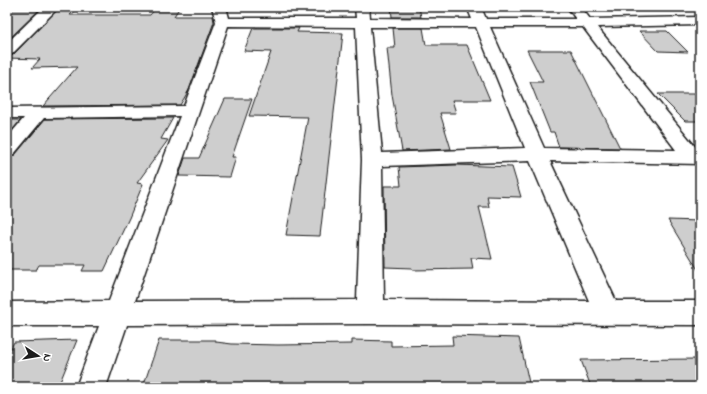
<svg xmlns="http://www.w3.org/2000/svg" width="707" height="394" viewBox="0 0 707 394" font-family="'Indie Flower',sans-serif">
<rect width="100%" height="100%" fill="#fff"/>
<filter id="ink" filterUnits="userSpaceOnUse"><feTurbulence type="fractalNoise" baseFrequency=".025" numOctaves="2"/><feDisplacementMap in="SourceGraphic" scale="8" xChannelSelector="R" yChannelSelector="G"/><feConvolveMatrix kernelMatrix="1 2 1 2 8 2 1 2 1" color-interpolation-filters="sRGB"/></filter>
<g filter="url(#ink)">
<path fill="#cecece" stroke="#1c1c1c" d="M 7,7 L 42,7 L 7,41 Z
M 60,7 L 78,7 L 70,15 L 150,15 L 157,7 L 180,7 L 174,16 L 213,16 L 214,22 L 189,90 L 180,105 L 43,106 L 77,67 L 32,68 L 40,59 L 7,58 L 7,57 L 13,55 Z
M 391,7 L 419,7 L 421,17 L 392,17 Z
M 253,28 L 299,28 L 297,32 L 343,33 L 320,236 L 286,235 L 308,117 L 249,116 L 271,52 L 244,51 Z
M 393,28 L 423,28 L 426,45 L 467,45 L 490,100 L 452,100 L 456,113 L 440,113 L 451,149 L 402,151 L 392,95 L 387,48 L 395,48 Z
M 639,31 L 667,31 L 688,52 L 658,51 Z
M 527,50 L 571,50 L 620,148 L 559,147 L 554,132 L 550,132 L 530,82 L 543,82 Z
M 658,94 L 700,94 L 700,121 L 685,121 Z
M 225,99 L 252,99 L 232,157 L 236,157 L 230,177 L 179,176 L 185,158 L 199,158 Z
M 173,118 L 161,139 L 168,140 L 137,183 L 143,184 L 129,218 L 104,271 L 82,271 L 85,265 L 39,265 L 36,270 L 7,270 L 7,157 L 15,155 L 45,119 Z
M 7,120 L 21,120 L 7,136 Z
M 456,165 L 512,167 L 521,197 L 487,196 L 489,207 L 479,207 L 492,259 L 471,258 L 473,269 L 412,270 L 412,268 L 385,267 L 384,186 L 401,186 L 399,167 Z
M 668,220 L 700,221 L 700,273 Z
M 452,336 L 519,338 L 530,387 L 143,387 L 159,340 L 216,340 L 216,342 L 232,344 L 278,345 L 352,344 L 352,340 L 391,341 L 391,346 L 453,345 Z
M 77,340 L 58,387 L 7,387 L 7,356 L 14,342 Z
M 700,359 L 700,387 L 591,387 L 581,360 Z"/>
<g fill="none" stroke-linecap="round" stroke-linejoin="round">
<g stroke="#1c1c1c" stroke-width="3">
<path id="street" d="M 44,7 L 59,7 L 12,54 L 7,56 L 7,43 Z
M 212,7 L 226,7 L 229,18 L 356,18 L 355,7 L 369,7 L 370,18 L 472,19 L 467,7 L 481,7 L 486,19 L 576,19 L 567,7 L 581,7 L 590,19 L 700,17 L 700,25 L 597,27 L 698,150 L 700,150 L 700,164 L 550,161 L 616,301 L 700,301 L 700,325 L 370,324 L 127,325 L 106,387 L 76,387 L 99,326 L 7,326 L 7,302 L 109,301 L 180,116 L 44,118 L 14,154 L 7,156 L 7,138 L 24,118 L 7,118 L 7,108 L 184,106 L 216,22 ZM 228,26 L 356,27 L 362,160 L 357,300 L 135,301 ZM 370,27 L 476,27 L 525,148 L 382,153 ZM 490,27 L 583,27 L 676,150 L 544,148 ZM 530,161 L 589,301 L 384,300 L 382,166 Z"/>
</g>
<use href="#street" fill="#fff" fill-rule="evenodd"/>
</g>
</g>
<rect width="707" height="394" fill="none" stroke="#fff" stroke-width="24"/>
<rect x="12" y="12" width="683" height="370" fill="none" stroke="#1c1c1c" stroke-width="1.5" filter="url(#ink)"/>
<g transform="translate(38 356) rotate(102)" stroke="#ffffff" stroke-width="3" paint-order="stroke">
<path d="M0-3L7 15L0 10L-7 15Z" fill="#1c1c1c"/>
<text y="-6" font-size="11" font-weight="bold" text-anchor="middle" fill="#1c1c1c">N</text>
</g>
</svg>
